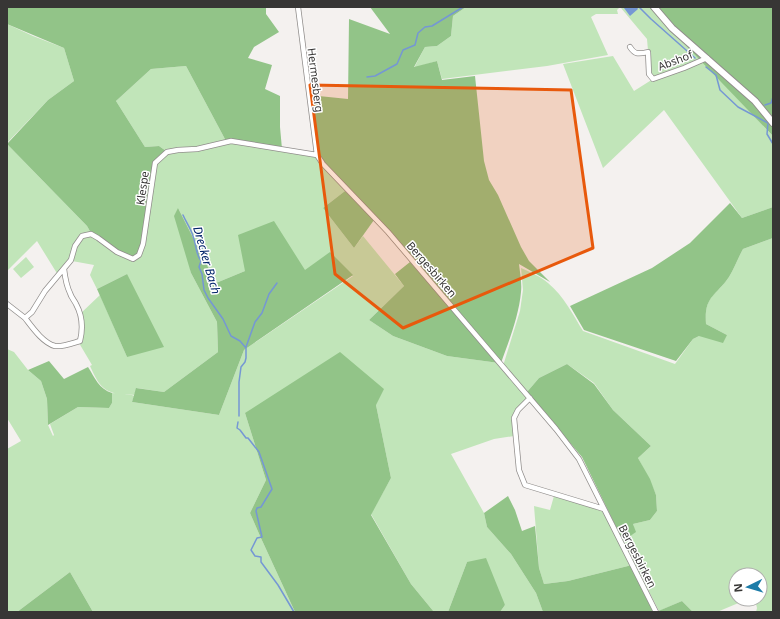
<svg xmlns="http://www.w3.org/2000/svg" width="780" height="619" viewBox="0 0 780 619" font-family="'Noto Sans',sans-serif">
<rect width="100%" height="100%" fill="#f4f1ef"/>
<path fill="#c1e5b9" d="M 466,7 L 620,7 L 617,10 L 618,14 L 596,14 L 591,17 L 608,55 L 547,66 L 442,79 L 437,61 L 414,68 L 425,47 L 437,46 L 451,36 L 453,16 Z
M 622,7 L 649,7 L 701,60 L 656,78 L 650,74 L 647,39 L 621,8 Z
M 7,24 L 33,36 L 64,48 L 74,81 L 48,100 L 7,143 Z
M 613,56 L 634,91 L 653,79 L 702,61 L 773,136 L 773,207 L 742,218 L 664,110 L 603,168 L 563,64 Z
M 186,66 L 226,141 L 197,148 L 166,151 L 159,146 L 145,147 L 116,101 L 151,69 Z
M 228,142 L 316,156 L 345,191 L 323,208 L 354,248 L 363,236 L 404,286 L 369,320 L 393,336 L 447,356 L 499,363 L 528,399 L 512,417 L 514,436 L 494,439 L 451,454 L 484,513 L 487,527 L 511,554 L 536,593 L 543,612 L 500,612 L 505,605 L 467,562 L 448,612 L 434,612 L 411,584 L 371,514 L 391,478 L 376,405 L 245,413 L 266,480 L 250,513 L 260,536 L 295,612 L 93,612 L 70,572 L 17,612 L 7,612 L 7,449 L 21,441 L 7,418 L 7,349 L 14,352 L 28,370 L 41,381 L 47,399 L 48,425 L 53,436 L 54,435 L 50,424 L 78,407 L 109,408 L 112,403 L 112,393 L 132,395 L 134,396 L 132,402 L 219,415 L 244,350 L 353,276 L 305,270 L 245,271 L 216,283 L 178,208 L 191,273 L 217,322 L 218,352 L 164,392 L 137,388 L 134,395 C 129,394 123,394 118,394 C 101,391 97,381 90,366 L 92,365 L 79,343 L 80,314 L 100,295 L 127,357 L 127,274 L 97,289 L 90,275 L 94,265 L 72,261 C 76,248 77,239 90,235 L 156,163 L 168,153 Z
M 7,144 L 87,226 L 91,233 L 82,236 L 70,260 L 58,275 L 37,241 L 7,271 Z
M 773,238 L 773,612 L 756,612 L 757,608 L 755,599 L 760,599 L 760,575 L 736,575 L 736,599 L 748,599 L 717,612 L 693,612 L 682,601 L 659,611 L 623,541 L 635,532 L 633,524 L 650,520 L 657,511 L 656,495 L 649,479 L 638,458 L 651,446 L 613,410 L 594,383 L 567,364 L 539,378 L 527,392 L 503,366 L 520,311 L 523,290 L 521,268 C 530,272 540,276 548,283 C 564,296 573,315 583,331 L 675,364 L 693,339 L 699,336 L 727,335 L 706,324 C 704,295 715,297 729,277 C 734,269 738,258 743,249 Z
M 26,257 L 34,267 L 21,278 L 13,269 Z
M 554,496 L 601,509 L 632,565 L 568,581 L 544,584 L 539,568 L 534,506 L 550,510 Z"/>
<path fill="#92c488" d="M 7,7 L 266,7 L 266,14 L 279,32 L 254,47 L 248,58 L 272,65 L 265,89 L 280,96 L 280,127 L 282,149 L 226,141 L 186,66 L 151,69 L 116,101 L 145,147 L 159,146 L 166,151 L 154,162 L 143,244 L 138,255 L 133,257 L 125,255 L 91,233 L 87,226 L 7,144 L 48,100 L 74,81 L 64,48 L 7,24 Z
M 370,7 L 466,7 L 453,16 L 451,36 L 437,46 L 425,47 L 414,67 L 437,61 L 442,80 L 475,76 L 484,161 L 489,180 L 498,195 L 521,247 L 529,261 L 550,282 L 519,264 C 520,273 522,283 521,292 C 519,315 509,341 501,363 L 317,155 L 309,95 L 348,99 L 349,19 L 390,34 Z
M 649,7 L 773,7 L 773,136 Z
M 345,191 L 374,220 L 354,248 L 323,208 Z
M 730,203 L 742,218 L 773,207 L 773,238 L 743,249 C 738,258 734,269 729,277 C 715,297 704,296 706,324 L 727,335 L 723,343 L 699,336 L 693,339 L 676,361 L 584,330 L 570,306 L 652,268 L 690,243 Z
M 178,208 L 216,283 L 245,271 L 238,235 L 274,221 L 305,270 L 330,252 L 353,275 L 244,350 L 219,415 L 132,402 L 136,388 L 164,392 L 218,352 L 217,322 L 191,273 L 174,216 Z
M 410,262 L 499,363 L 447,356 L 393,336 L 369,320 L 404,286 L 395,274 Z
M 127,274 L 164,347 L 127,357 L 97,289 Z
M 340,352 L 384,389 L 376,405 L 391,478 L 371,515 L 411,584 L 434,612 L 295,612 L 260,536 L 250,513 L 266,480 L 245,413 Z
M 49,361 L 64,379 L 88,367 C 95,378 99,389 112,393 L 112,403 L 109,408 L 78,407 L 48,425 L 47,399 L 41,381 L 28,370 Z
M 567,364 L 594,384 L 613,410 L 651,446 L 638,458 L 650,479 L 656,495 L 657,511 L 650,520 L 633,524 L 636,532 L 623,541 L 582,457 L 527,392 L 539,378 Z
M 508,496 L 515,510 L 522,531 L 535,526 L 539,568 L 544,584 L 568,581 L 632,565 L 655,612 L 543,612 L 536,593 L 511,554 L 487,527 L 484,513 Z
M 486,558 L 505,605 L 500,612 L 448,612 L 467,562 Z
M 70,572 L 93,612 L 17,612 Z
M 682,601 L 693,612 L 656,612 Z"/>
<path fill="#7597d4" d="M 625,7 L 637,7 L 638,9 L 630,16 L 624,8 Z"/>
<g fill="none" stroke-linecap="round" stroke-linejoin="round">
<path stroke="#7597d4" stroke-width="1.5" d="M 639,7 L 651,19 L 695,58
M 706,67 L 716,75 L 720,90 L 738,107 L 768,123 L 767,134 L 773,144
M 367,77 L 375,76 L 397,64 L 403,50 L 415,45 L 418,33 L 425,27 L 432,26 L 463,7
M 765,105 L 771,103 L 773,97
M 183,215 C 186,222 191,229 193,236 C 196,244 196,255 201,261 L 199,267 L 202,274 L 204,290 L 208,298 L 223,319 L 231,336 L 240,341 L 246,348 L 246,358 L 245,362 L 241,367 L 239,382 L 239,416
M 198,251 L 205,246
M 246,347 L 255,322 L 262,313 L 269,294 L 277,283
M 238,422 L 237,428 L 240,430 L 246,438 L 248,438 L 259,452 L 272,489 L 261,507 L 257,508 L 256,511 L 262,537 L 257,538 L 251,550 L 255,556 L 261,557 L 261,562 L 278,585 L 294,612"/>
<g stroke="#918e8c" stroke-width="6">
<path id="minor" d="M 298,7 L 317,155 L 323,164 L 388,232 L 556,429 L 579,459 L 656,612
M 630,47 C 635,55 639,54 648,52 L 649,74 L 653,79 L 684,68 L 707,58
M 7,304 L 25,318 L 32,312 L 45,291 L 71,260 L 75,246 L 82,236 L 91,234 L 98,238 L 117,252 L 133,259 L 139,255 L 143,244 L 155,163 L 167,152 L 178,150 L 197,149 L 231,141 L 317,155
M 25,318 C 32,327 43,343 55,346 C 63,347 73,343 80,341 C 83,329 82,315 76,304 C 74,300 71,297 70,293 C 66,285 65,277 64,269
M 530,398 L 518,410 L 514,418 L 519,470 L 525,485 L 604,509"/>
</g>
<g stroke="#918e8c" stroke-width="8">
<path id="tertiary" d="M 654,7 L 672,28 L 755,101 L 773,123"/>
</g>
<use href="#minor" stroke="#fff" stroke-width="4.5"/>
<use href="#tertiary" stroke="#fff" stroke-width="6"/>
</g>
<path fill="#e8590c" fill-opacity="0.2" stroke="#e8590c" stroke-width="3" stroke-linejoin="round" d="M 310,85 L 571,90 L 593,248 L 403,328 L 335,274 Z"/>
<g text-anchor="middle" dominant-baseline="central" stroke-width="3" stroke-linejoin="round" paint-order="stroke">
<g font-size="11" fill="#373635" stroke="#fff">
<text transform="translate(675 60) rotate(-21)">Abshof</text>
<text transform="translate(316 80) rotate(83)">Hermesberg</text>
<text transform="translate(142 188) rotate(-82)">Klespe</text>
<text transform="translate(432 269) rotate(49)">Bergesbirken</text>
<text transform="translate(638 556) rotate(63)">Bergesbirken</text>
</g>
<g font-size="12" font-style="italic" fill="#002369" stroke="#fff">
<text transform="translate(207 260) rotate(74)">Drecker Bach</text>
</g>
</g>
<rect width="780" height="619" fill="none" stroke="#373635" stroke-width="16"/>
<g transform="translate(748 587) rotate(265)"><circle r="19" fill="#ffffff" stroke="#afafae"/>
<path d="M0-3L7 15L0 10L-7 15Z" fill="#1c7ca8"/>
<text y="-6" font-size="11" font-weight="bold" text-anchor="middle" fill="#373635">N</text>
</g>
</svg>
